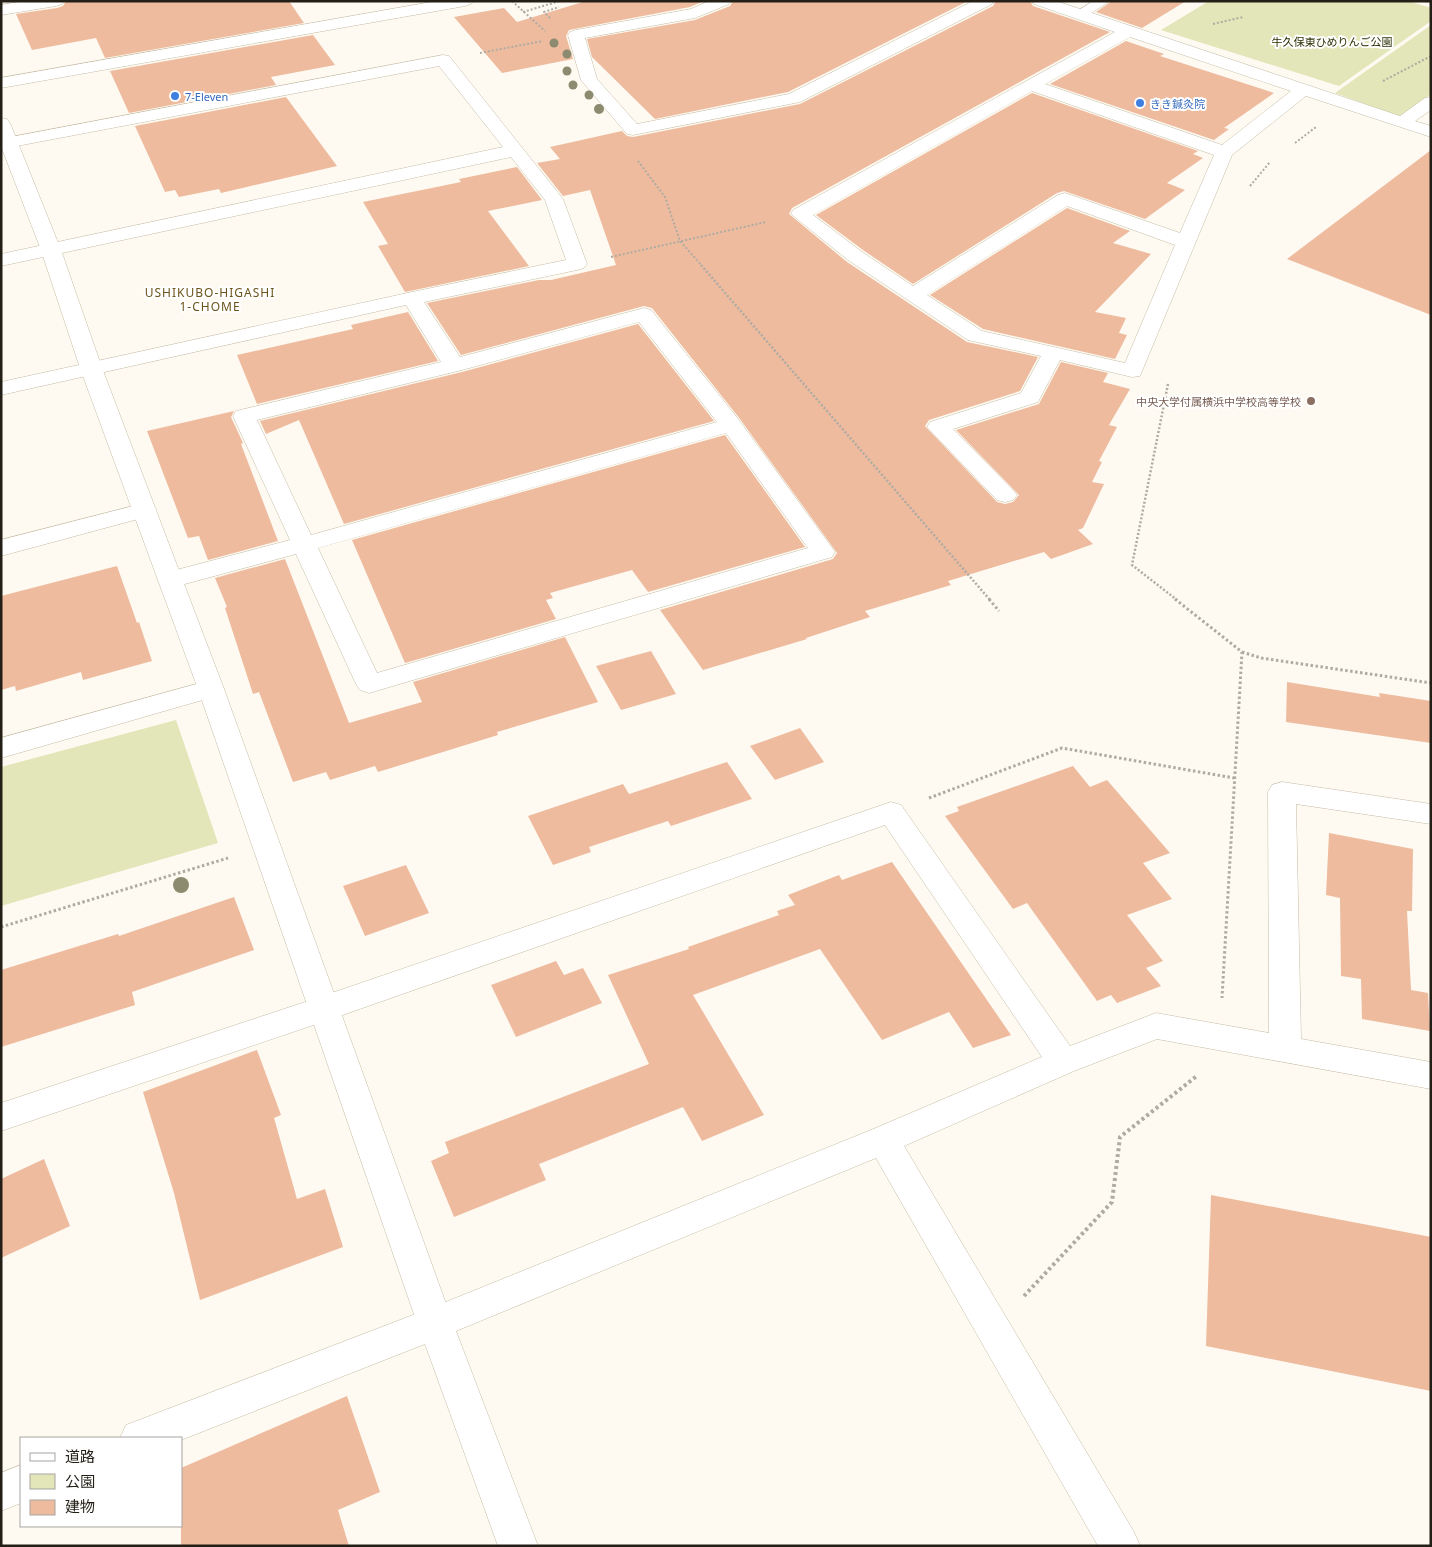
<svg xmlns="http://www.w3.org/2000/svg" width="1432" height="1547" viewBox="0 0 1432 1547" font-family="'Noto Sans','Noto Sans JP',sans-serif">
<rect width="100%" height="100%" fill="#fefaf1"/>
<path fill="#e2e6b8" d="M 1209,1 L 1408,1 L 1431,8 L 1431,21 L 1339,86 L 1161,30 Z
M 1431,25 L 1431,94 L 1401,117 L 1335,93 Z
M 176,720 L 218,843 L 1,906 L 1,767 Z"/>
<path fill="#eebb9f" d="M 66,1 L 289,1 L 304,23 L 105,58 L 96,38 L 32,50 L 16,14 L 57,8 L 63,6 Z
M 586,1 L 704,1 L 690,7 L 569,30 L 566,36 L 573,59 L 502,73 L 454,17 L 504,8 L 517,22 Z
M 733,1 L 968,1 L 788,92 L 655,119 L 592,57 L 587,39 L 695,20 L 730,6 Z
M 996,1 L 1030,1 L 1033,6 L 1110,32 L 792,208 L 789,214 L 847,262 L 967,342 L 1038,357 L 1020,391 L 929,420 L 925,426 L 997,502 L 1005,504 L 1013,502 L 1019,495 L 956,430 L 1039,404 L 1061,362 L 1108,373 L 1103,382 L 1130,389 L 1109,425 L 1117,427 L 1099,461 L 1102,462 L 1092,482 L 1104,484 L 1083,528 L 1078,530 L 1093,544 L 1051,559 L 1044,552 L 948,581 L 951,585 L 865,611 L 870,617 L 806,638 L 807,639 L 703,670 L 660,610 L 833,559 L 837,553 L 740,419 L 652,308 L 644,306 L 461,355 L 427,303 L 539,280 L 551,280 L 616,265 L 590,190 L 563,196 L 537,163 L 560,159 L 550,147 L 622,131 L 627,136 L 633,137 L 800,104 L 993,6 Z
M 1112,1 L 1186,1 L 1142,28 L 1096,12 Z
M 313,35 L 335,65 L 271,77 L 276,85 L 129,113 L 110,71 Z
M 1126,41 L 1164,54 L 1160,56 L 1274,93 L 1224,128 L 1229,129 L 1214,140 L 1050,84 Z
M 1032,93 L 1198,151 L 1193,154 L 1203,158 L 1167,183 L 1185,190 L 1145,219 L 1064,191 L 1057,193 L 913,284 L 863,250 L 816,215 Z
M 286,97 L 337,166 L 221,193 L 219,189 L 179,197 L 175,190 L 165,192 L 135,126 Z
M 1431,150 L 1431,315 L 1287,259 Z
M 517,167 L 542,200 L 488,211 L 529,266 L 405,292 L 378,246 L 388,244 L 363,202 L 461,182 L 459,179 Z
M 1067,208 L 1130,231 L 1113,243 L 1151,254 L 1095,312 L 1126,318 L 1119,333 L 1127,335 L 1115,359 L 983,329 L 930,295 Z
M 408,312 L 438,361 L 257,404 L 237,355 L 353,329 L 351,325 Z
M 638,324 L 714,421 L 344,524 L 299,420 L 266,434 L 260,421 L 462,372 Z
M 234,411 L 231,417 L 243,443 L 241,444 L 278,541 L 208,560 L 199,536 L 188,538 L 147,431 Z
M 725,435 L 805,547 L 648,592 L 632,570 L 550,593 L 553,598 L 546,600 L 556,619 L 405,663 L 352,540 Z
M 285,559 L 349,723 L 422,702 L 413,682 L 565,637 L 598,702 L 497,732 L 498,735 L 378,772 L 375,766 L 330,780 L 326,772 L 293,782 L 259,692 L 253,694 L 225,608 L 227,607 L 215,578 Z
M 117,566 L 137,623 L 139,622 L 152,661 L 83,680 L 81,672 L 16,691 L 15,686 L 1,690 L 1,596 Z
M 651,651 L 676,694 L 621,710 L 596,666 Z
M 1287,682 L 1380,697 L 1379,693 L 1431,701 L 1431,743 L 1286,722 Z
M 800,728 L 824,762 L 775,780 L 750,746 Z
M 727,762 L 752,799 L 671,826 L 668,821 L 589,847 L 591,852 L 553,865 L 528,816 L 623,784 L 629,794 Z
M 1073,766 L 1090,787 L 1107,780 L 1170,853 L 1143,863 L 1172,899 L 1127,915 L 1163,961 L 1146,968 L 1161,986 L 1117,1003 L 1111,995 L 1097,1001 L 1027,903 L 1013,909 L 945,816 L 959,811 L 957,807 Z
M 1329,833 L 1413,849 L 1412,911 L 1407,911 L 1411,990 L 1428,993 L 1430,1031 L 1362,1019 L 1361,979 L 1341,976 L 1340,898 L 1326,895 Z
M 892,862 L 1011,1035 L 973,1048 L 949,1012 L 882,1040 L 820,949 L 693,995 L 764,1115 L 702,1141 L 683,1107 L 539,1164 L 546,1180 L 454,1217 L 431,1161 L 449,1153 L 445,1142 L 649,1064 L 608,975 L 689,949 L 688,947 L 779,915 L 777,911 L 795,905 L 788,895 L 839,875 L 842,880 Z
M 406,865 L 429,913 L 365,936 L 343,886 Z
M 234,897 L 254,950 L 132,992 L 135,1005 L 1,1047 L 1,970 L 118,934 L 119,936 Z
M 556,961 L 564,975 L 583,968 L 602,1003 L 516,1037 L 491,985 Z
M 257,1050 L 281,1115 L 274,1118 L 297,1199 L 325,1189 L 343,1247 L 200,1300 L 174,1193 L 143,1092 Z
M 44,1159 L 70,1226 L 1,1258 L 1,1179 Z
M 1211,1195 L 1431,1237 L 1431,1391 L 1206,1346 Z
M 347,1396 L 380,1492 L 338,1510 L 349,1546 L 181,1546 L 181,1468 Z"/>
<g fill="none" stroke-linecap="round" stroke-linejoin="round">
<g stroke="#c5bca5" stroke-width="1">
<path id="lane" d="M 1093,1 L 1110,1 L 1085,17 L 1075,17 L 1073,14 Z"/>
</g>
<g stroke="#c5bca5" stroke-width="1">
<path id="street" d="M 25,1 L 64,1 L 62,4 L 56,6 L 1,15 L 1,5 Z
M 709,1 L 731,1 L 729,4 L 695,18 L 585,38 L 597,79 L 637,124 L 789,94 L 973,1 L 994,1 L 992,4 L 800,102 L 633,135 L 627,134 L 581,80 L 568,35 L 570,32 L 576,30 L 691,9 Z
M 1032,1 L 1056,1 L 1400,116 L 1425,98 L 1431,97 L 1431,110 L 1415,121 L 1431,126 L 1431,137 L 1306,96 L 1232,155 L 1140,376 L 1132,377 L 1060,360 L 1038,402 L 953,429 L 1013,490 L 1017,495 L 1013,500 L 1005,502 L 997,500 L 927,427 L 930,422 L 1021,393 L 1041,356 L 968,340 L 848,260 L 791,214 L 793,210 L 1115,32 L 1034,4 ZM 1130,37 L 1291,91 L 1222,145 L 1045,84 ZM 1032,91 L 1214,155 L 1180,233 L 1065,193 L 1058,195 L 913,286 L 862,252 L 813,215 ZM 1067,206 L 1175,245 L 1125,363 L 982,331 L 927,295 Z
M 443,55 L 449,56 L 563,199 L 587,264 L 584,268 L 577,270 L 424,302 L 460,357 L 644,308 L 651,310 L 739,420 L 835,552 L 832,557 L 369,693 L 360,690 L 356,684 L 296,554 L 170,588 L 161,586 L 158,580 L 161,574 L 290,540 L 233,416 L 236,411 L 441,362 L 406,305 L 1,395 L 1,382 L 412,292 L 566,260 L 545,200 L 511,157 L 1,266 L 1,254 L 503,147 L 439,66 L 1,149 L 1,139 ZM 639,322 L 717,422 L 311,535 L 257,420 L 462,370 ZM 726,433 L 808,548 L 377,673 L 318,548 Z
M 145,503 L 153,505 L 157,510 L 153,515 L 1,556 L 1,540 Z
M 211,680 L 220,683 L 224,689 L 220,695 L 1,758 L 1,738 Z
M 1282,782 L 1431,804 L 1431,824 L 1296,804 L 1301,1039 L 1431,1062 L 1431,1089 L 1157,1039 L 1074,1071 L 904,1146 L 1134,1532 L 1140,1546 L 1098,1546 L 876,1158 L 456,1331 L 538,1546 L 498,1546 L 425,1344 L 181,1440 L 181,1438 L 120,1438 L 126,1425 L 426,1310 L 871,1130 L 1042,1057 L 885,825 L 334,1018 L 1,1131 L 1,1103 L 317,998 L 891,802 L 901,805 L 1070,1046 L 1156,1013 L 1269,1033 L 1268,792 L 1272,785 Z
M 21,1465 L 21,1503 L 1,1511 L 1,1473 Z"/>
</g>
<g stroke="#c5bca5" stroke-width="1">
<path id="secondary" d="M 437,1 L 473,1 L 471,4 L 465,6 L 1,88 L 1,78 Z
M 1,118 L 7,119 L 10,123 L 61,250 L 102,368 L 224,689 L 453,1323 L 448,1335 L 435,1340 L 422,1335 L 417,1323 L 198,689 L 80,368 L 41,250 L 1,146 Z"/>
</g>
<path stroke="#afaba2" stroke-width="2" stroke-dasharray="2 2" stroke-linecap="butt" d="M 512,1 L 545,31
M 1426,1 L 1431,3
M 523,12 L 560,1
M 550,18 L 544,12 L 559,7
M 1213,24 L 1243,17
M 480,53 L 543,41
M 1383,81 L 1431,56
M 1295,143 L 1316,127
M 638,161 L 665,197 L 680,241 L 702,266
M 1250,186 L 1270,162
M 611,257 L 766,222"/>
<path stroke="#afaba2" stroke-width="2.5" stroke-dasharray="2 2" stroke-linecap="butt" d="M 701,265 L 990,600
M 1168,384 L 1132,565 L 1177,600"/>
<path stroke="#afaba2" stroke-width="3" stroke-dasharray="2.5 2.5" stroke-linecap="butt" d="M 989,599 L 999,611
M 1175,599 L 1242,652 L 1222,998
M 1242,652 L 1261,658 L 1431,683
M 929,798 L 1062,748 L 1234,778
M 1,927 L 228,858"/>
<path stroke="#afaba2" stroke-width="4" stroke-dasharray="3 3" stroke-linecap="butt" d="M 1024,1296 L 1112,1202 L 1120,1137 L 1198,1075"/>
<use href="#lane" fill="#fff" fill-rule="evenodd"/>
<use href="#street" fill="#fff" fill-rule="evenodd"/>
<use href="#secondary" fill="#fff" fill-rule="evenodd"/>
</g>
<g fill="#8c8b6f">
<circle cx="554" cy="43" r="4.5"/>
<circle cx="567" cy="54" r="4.5"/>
<circle cx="567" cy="71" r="4.5"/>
<circle cx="573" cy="85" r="4.5"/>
<circle cx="589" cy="95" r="4.5"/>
<circle cx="599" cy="109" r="5"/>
<circle cx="181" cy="885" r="8"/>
</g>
<g fill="#3f7fe0" stroke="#fff" stroke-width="2">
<circle cx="175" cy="96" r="5"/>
<circle cx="1140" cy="103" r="5"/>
</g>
<circle fill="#8d6e63" stroke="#fff" stroke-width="2" cx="1311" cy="401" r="5"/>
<g text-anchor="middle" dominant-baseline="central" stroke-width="4" stroke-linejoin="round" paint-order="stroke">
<g font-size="11" fill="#2e3005" stroke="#fff">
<text x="1332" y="41">牛久保東ひめりんご公園</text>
</g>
<g font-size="11" fill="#366cbe" stroke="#fff" text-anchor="start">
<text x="185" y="96">7-Eleven</text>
<text x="1150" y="103">きき鍼灸院</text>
</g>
<g font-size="11" fill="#785e54" stroke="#fff" text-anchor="end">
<text x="1301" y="401">中央大学付属横浜中学校高等学校</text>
</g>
<g font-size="12" letter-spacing="1" fill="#6c541b" stroke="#fff">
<text x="210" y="292">USHIKUBO-HIGASHI<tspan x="210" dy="14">1-CHOME</tspan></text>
</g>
</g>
<rect width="1432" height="1547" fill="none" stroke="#231f17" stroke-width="5"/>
<rect x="20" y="1437" width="162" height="90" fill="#ffffff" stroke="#a7a5a2"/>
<rect x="30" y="1453" width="25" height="8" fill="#ffffff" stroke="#a7a5a2"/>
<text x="65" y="1462" font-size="15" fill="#231f17">道路</text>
<rect x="30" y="1474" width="25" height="15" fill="#e2e6b8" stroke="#a7a5a2"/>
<text x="65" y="1487" font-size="15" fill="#231f17">公園</text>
<rect x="30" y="1500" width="25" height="15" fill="#eebb9f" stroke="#a7a5a2"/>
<text x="65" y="1512" font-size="15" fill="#231f17">建物</text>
</svg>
